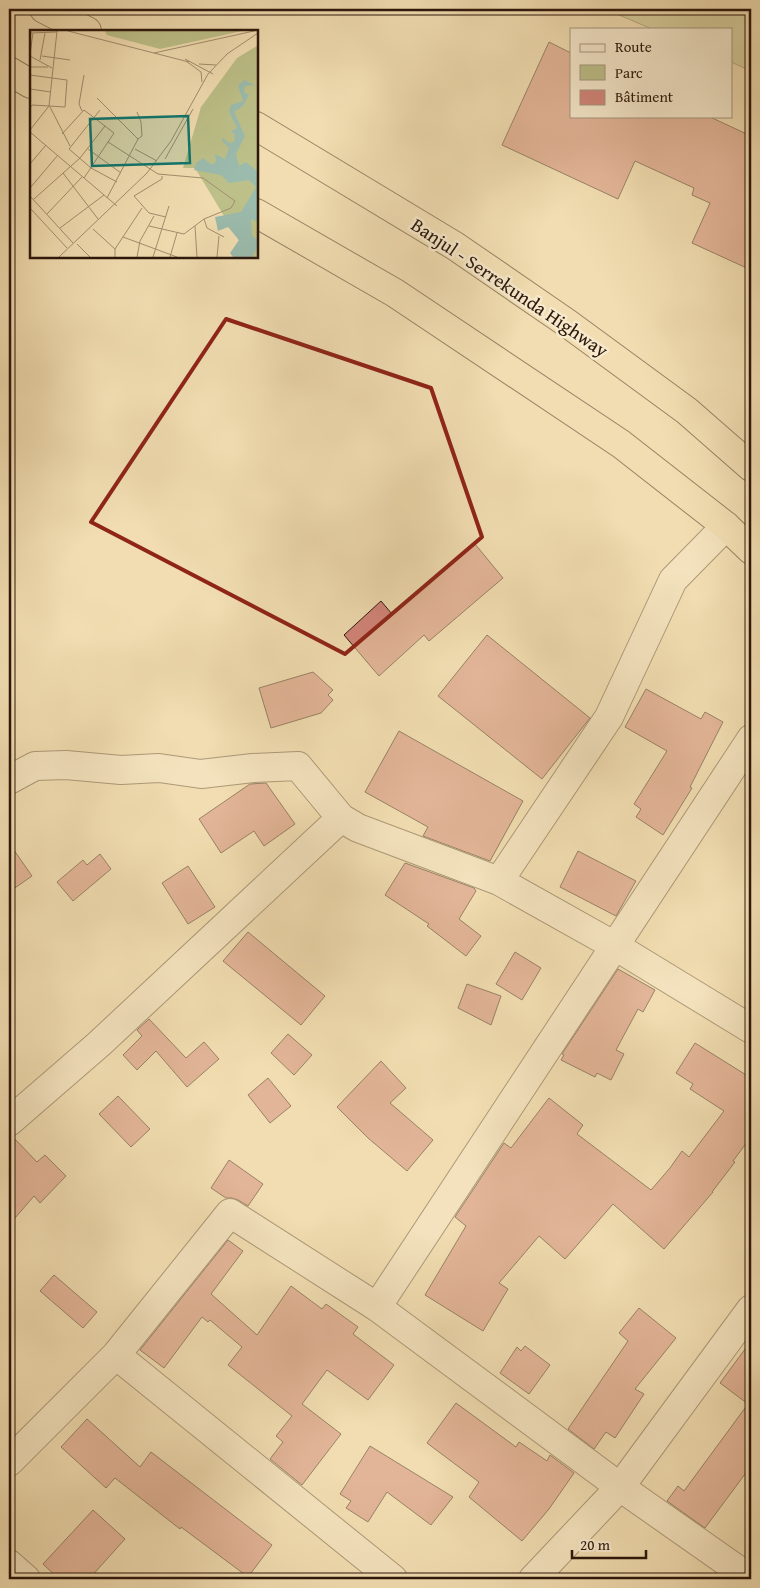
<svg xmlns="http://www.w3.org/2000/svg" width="760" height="1588" viewBox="0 0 760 1588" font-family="'Gentium Book Plus',serif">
<rect width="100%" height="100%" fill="#f1ddb1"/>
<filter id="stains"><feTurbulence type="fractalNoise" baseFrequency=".004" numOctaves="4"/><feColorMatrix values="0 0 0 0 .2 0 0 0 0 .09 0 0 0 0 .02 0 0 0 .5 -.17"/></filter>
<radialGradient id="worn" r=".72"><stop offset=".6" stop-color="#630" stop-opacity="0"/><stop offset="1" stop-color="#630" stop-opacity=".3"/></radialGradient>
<path fill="#bdc089" stroke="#746c4a" d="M 605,9 L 751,9 L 751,71 L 731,62 L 731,29 L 652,29 Z"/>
<path fill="#d3857a" stroke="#2c170b" d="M 549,42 L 571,53 L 571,116 L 708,116 L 751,136 L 751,270 L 692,243 L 710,203 L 692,195 L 694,188 L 635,161 L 618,199 L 502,145 Z
M 475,544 L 503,578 L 429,641 L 424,635 L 379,676 L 344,635 L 381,601 L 392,614 Z
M 487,635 L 590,718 L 542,779 L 438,696 Z
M 313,672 L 333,690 L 328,695 L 333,700 L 321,713 L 271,728 L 259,688 Z
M 646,689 L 701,719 L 705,712 L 723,722 L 690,787 L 692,788 L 663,835 L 636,817 L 641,809 L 634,804 L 667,751 L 625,727 Z
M 399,731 L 523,801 L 490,861 L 423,836 L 428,827 L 365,792 Z
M 266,783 L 295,824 L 264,846 L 254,831 L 221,853 L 199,819 L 250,784 Z
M 9,843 L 32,876 L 9,892 Z
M 578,851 L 636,881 L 616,916 L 560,887 Z
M 100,854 L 111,869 L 73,901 L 57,882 L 83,860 L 87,865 Z
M 405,863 L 474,888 L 476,891 L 459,919 L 481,936 L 466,956 L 427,926 L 429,924 L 385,895 Z
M 188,866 L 215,907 L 188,924 L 162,883 Z
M 248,932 L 325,996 L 301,1025 L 223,961 Z
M 515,952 L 541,968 L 522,1000 L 496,984 Z
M 618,969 L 655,990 L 643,1012 L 638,1009 L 616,1050 L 624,1054 L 611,1080 L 597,1073 L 595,1077 L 561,1060 L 564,1055 L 562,1054 Z
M 467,984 L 501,996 L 491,1025 L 458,1008 Z
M 149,1019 L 186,1058 L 204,1042 L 219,1059 L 187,1087 L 156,1051 L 137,1070 L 123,1055 L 142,1036 L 137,1030 Z
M 288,1034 L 312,1055 L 294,1075 L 271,1053 Z
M 695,1043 L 751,1078 L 751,1137 L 733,1161 L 735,1162 L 712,1192 L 713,1192 L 664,1249 L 613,1204 L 565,1259 L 539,1236 L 499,1283 L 508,1289 L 483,1331 L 425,1295 L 466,1226 L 455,1217 L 504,1143 L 511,1148 L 549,1098 L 583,1125 L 577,1134 L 651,1190 L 670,1168 L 682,1151 L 689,1157 L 724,1111 L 690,1089 L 693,1084 L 676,1073 Z
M 381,1061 L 406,1088 L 390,1103 L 433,1140 L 407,1171 L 368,1138 L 337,1107 Z
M 268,1078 L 291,1106 L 270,1123 L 248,1095 Z
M 118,1096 L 150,1129 L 131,1147 L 99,1114 Z
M 9,1137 L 13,1137 L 37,1162 L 45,1155 L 66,1176 L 40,1203 L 34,1196 L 9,1225 Z
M 229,1160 L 263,1184 L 248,1206 L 238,1200 L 232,1198 L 226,1198 L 211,1188 Z
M 228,1240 L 243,1251 L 211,1294 L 257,1335 L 291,1286 L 322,1309 L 326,1304 L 358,1327 L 353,1334 L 394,1365 L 368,1400 L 327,1370 L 302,1404 L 341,1434 L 302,1485 L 270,1459 L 283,1442 L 276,1436 L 292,1416 L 228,1365 L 242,1347 L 210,1320 L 208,1322 L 202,1317 L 164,1368 L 140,1350 Z
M 54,1275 L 97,1312 L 83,1328 L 40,1291 Z
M 639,1308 L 676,1338 L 635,1389 L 644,1394 L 615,1438 L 606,1432 L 594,1449 L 568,1429 L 628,1341 L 619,1333 Z
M 751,1341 L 751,1466 L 705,1528 L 667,1501 L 678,1486 L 684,1491 L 748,1404 L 720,1383 Z
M 525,1346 L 550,1365 L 529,1394 L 500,1373 L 517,1347 L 521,1351 Z
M 456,1403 L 516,1447 L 519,1442 L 547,1461 L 550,1455 L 574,1473 L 549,1509 L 522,1541 L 469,1497 L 479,1482 L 427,1443 Z
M 87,1419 L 140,1467 L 151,1452 L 272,1545 L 248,1577 L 181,1527 L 180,1529 L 115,1478 L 106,1488 L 61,1447 Z
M 370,1446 L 453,1497 L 431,1525 L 387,1492 L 368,1522 L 346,1508 L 351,1501 L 340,1494 Z
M 93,1510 L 125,1539 L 89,1579 L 59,1579 L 43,1564 Z"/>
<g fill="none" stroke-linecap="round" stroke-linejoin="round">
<g stroke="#5d4834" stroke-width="30">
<path id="street" d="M 9,780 L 35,766 L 66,765 L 121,770 L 159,768 L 201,774 L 253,768 L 298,766 L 341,818
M 499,881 L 609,717 L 673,580 L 726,526
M 9,1122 L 99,1044 L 341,818 L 358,828 L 499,881 L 615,946 L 751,1029
M 377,1307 L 751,739
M 116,1355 L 393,1579
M 9,1462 L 116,1355 L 230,1213 L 377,1307 L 620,1487 L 751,1579
M 9,1564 L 26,1579
M 533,1579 L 620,1487 L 751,1309"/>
</g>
<g stroke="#2c170b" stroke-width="30">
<path id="highway" d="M 44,9 L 87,31
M 9,71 L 31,84
M 256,126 L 455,246 L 567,323 L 687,411 L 751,467
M 256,213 L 395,293 L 621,444 L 726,526 L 751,550"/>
</g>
<use href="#street" stroke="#f6e9cc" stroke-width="28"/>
<use href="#highway" stroke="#f1ddb1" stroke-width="28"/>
</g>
<path d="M0 0H760V1588H0ZM 226,319 L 431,388 L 482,537 L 345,654 L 91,522 Z" fill="#f1ddb1" fill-opacity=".55" fill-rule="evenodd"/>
<path fill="none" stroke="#8f2418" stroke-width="4" stroke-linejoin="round" d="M 226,319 L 431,388 L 482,537 L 345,654 L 91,522 Z"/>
<g text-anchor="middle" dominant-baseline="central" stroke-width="5" stroke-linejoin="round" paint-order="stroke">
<g font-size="19" fill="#2c170b" stroke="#f6e9cc">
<text transform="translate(510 287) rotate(34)">Banjul - Serrekunda Highway</text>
</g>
</g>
<g transform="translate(30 30)">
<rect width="228" height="228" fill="#f1ddb1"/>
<path d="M 75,1 L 212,1 L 130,19 L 77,5 ZM 227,16 L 227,227 L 213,227 L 211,214 L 165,138 L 153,138 L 171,77 L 207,28 Z" fill="#bdc089"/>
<path d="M 214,50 L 223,54 L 227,58 L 223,55 L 215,56 L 214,62 L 219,65 L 213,76 L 204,82 L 215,106 L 206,124 L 209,136 L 216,132 L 227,141 L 227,192 L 221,189 L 222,206 L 227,209 L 227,218 L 222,227 L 203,227 L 200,223 L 209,210 L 198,197 L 188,201 L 185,187 L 211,182 L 226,157 L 219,150 L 199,153 L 191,145 L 164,140 L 166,133 L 173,128 L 182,135 L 186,131 L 185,124 L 195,129 L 199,118 L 192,111 L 193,108 L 199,113 L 204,112 L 205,105 L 201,101 L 207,98 L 199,82 L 201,75 L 213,71 L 208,56 Z" fill="#9bbbad"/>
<path fill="none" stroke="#a28e6f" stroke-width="1" d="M 38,1 L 159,32M 0,3 L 27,2M 124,23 L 224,1M 0,24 L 3,3M 0,26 L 22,38M 12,26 L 40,30M 155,29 L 183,44M 10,30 L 15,3M 156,31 L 171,42 L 172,52M 169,34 L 186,35M 0,37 L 18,37M 0,45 L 37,50 L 35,77 L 2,75 L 0,78M 0,59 L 21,62M 67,68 L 108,109 L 77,168M 20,77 L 40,116M 70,80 L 39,119 L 61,138 L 87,152M 52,81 L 49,74 L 54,45M 107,82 L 111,92 L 112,106 L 108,109M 0,100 L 19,76 L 27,1M 0,102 L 87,176M 32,104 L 54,80 L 84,103 L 54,148M 78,112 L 128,144 L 173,148 L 205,171 L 201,178 L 174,189 L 154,204 L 119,196M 58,119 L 91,143M 105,119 L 127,131M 135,129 L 163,79M 0,134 L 16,115M 33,143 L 68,189M 132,146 L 132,149 L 104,166 L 119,183 L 136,187M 0,158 L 28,125M 0,166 L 43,213M 4,169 L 50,128 L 75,96M 0,178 L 37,218M 17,184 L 52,147M 174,189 L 177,198 L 194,207M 165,196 L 167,227M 30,198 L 74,165M 63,199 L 85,219 L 85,227M 93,207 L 147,227M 47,214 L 60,227M 85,219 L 112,178M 29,227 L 117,143 L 141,111 L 178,44 L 197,24 L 228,3M 107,227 L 110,211 L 124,186M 123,227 L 139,176M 140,227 L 147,203M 187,227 L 189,206"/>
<path fill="#0f766e" fill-opacity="0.15" stroke="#0f766e" stroke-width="2.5" d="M 158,86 L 160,133 L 62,136 L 60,89 Z"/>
<rect width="228" height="228" fill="none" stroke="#2c170b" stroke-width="2.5"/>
</g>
<rect width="760" height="1588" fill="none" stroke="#f1ddb1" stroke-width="30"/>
<rect x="10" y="10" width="740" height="1568" fill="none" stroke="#2c170b" stroke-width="2.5"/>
<rect x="15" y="15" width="730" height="1558" fill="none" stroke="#2c170b"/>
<rect x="570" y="28" width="162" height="90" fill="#f6e9cc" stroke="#a5957f"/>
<rect x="580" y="44" width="25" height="8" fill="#f6e9cc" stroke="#a5957f"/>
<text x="615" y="52" font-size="15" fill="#2c170b">Route</text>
<rect x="580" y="65" width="25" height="15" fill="#bdc089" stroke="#a5957f"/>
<text x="615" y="78" font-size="15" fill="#2c170b">Parc</text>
<rect x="580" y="90" width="25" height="15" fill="#d3857a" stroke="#a5957f"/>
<text x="615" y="102" font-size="15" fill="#2c170b">Bâtiment</text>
<path d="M572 1550v8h74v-8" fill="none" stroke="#2c170b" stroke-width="2.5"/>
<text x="580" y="1550" font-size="15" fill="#2c170b" stroke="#f6e9cc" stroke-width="4" paint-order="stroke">20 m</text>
<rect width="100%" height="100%" filter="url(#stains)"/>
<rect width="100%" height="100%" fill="url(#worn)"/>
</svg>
